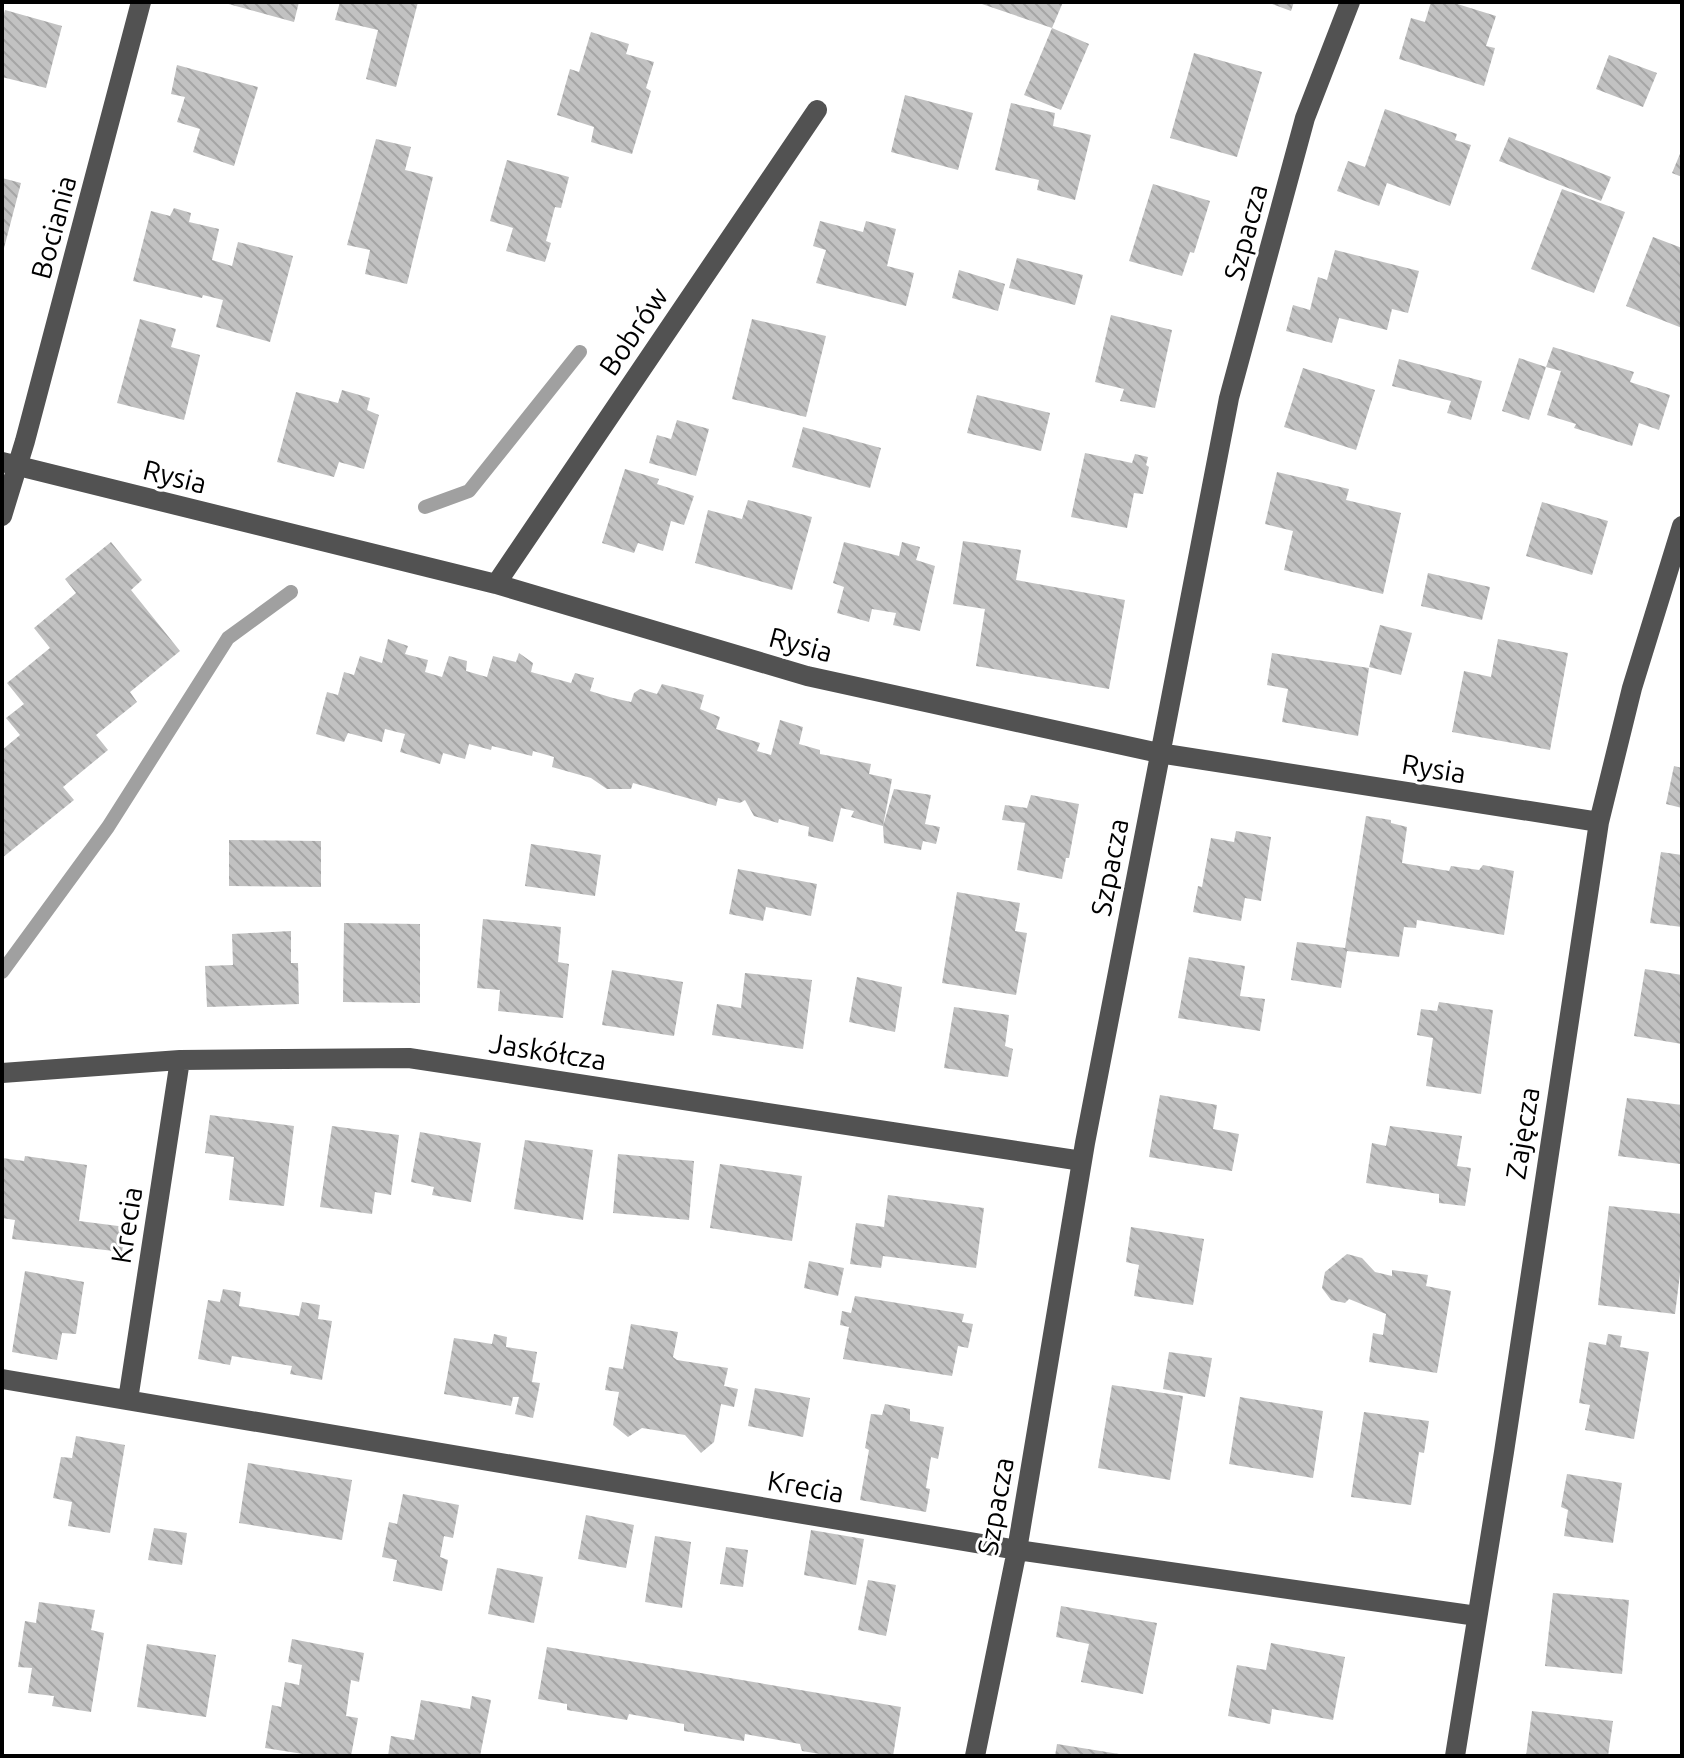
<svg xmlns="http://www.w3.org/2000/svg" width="1684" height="1758" viewBox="0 0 1684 1758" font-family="Ubuntu,sans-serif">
<defs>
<pattern id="building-back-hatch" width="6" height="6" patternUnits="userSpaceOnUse" patternTransform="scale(2)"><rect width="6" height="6" fill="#c2c2c2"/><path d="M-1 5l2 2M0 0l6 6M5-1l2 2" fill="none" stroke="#a5a5a5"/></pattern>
</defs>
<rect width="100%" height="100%" fill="#fff"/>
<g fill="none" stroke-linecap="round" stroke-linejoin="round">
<path stroke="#a0a0a0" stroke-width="14" d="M 425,507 L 469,491 L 580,352
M 2,972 L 108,827 L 228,638 L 291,592"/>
</g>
<path fill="url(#building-back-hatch)" d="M 221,2 L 299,2 L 294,22 Z
M 340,2 L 418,2 L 396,87 L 366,79 L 378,30 L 335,20 Z
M 976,2 L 1063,2 L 1052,28 L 1089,44 L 1061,110 L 1024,95 L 1052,28 Z
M 1267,2 L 1294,2 L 1291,11 Z
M 1431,2 L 1451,2 L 1496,16 L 1486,46 L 1495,48 L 1484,86 L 1399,59 L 1411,18 L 1425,22 Z
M 5,10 L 62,26 L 46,88 L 2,77 L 2,21 Z
M 591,32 L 629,44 L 626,54 L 654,62 L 646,88 L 651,91 L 632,154 L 591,142 L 594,127 L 557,115 L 570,69 L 579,72 Z
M 1194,53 L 1262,72 L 1237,157 L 1170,138 Z
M 1609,55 L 1657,73 L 1643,107 L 1596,89 Z
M 177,65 L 258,87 L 234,166 L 193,152 L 200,129 L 177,122 L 185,97 L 171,94 Z
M 905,95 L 973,113 L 958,170 L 891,152 Z
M 1011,103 L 1055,113 L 1053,126 L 1091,135 L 1075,200 L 1037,190 L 1039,180 L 995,170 Z
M 1385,109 L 1457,134 L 1455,140 L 1471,145 L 1450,206 L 1387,183 L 1379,206 L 1337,191 L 1348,161 L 1365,167 Z
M 1509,137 L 1611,177 L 1601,201 L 1499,161 Z
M 376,139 L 411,147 L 405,170 L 433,177 L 407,284 L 365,274 L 370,250 L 347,245 Z
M 1682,149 L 1682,177 L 1672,173 Z
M 507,160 L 569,177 L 561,208 L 555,207 L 546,241 L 551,243 L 545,262 L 506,251 L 513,228 L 490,221 Z
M 2,178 L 21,183 L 3,252 L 2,252 Z
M 1153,184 L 1210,201 L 1194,253 L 1190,252 L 1182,276 L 1129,261 Z
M 1562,189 L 1625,212 L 1594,293 L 1531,269 Z
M 174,208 L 191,213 L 189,222 L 219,229 L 212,260 L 232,266 L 238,242 L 293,256 L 270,342 L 216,327 L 223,300 L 203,295 L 202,298 L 133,281 L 151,211 L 170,216 Z
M 820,221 L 863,232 L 866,221 L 896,229 L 887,266 L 914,273 L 906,306 L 816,283 L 826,250 L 813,246 Z
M 1653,237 L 1682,248 L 1682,328 L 1626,306 Z
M 1335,250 L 1419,271 L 1408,313 L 1392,309 L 1387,330 L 1339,318 L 1332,343 L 1286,331 L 1293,305 L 1310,310 L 1318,277 L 1327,280 Z
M 1017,258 L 1083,275 L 1075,305 L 1009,288 Z
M 959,270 L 1005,284 L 998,311 L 952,298 Z
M 1111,315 L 1172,330 L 1155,408 L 1120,401 L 1124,389 L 1095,382 Z
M 140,319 L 176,329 L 171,347 L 200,355 L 184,420 L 117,403 Z
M 752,319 L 826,336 L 806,417 L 732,399 Z
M 1553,347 L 1634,372 L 1630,382 L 1670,395 L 1659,430 L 1639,423 L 1632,446 L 1574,428 L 1576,424 L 1547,415 L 1561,371 L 1546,367 L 1529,420 L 1502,411 L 1519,358 L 1546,367 Z
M 1399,359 L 1482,381 L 1471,420 L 1447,413 L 1451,401 L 1392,386 Z
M 1303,368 L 1375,390 L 1356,450 L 1284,427 Z
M 342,390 L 370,398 L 367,410 L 379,415 L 364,469 L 339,462 L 334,477 L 277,462 L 296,392 L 338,403 Z
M 977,395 L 1050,413 L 1041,451 L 967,433 Z
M 677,420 L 709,429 L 696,476 L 649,463 L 657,435 L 671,439 Z
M 803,427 L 881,448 L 870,488 L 792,467 Z
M 1085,453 L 1132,463 L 1135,454 L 1148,457 L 1146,465 L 1149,467 L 1143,494 L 1134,493 L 1127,528 L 1071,517 Z
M 625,469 L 659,479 L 657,484 L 694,496 L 684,525 L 671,521 L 663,551 L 638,543 L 634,553 L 602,543 Z
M 1277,472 L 1349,489 L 1346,500 L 1401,513 L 1383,594 L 1284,570 L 1293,531 L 1265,524 Z
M 748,500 L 812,517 L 792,590 L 695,563 L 708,510 L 742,519 Z
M 1542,502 L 1608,521 L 1592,575 L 1526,556 Z
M 963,541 L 1021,550 L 1016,580 L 1125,600 L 1109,689 L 976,666 L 985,609 L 953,604 Z
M 111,542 L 142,580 L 131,590 L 180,651 L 130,692 L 137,702 L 96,735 L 108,750 L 63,787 L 74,800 L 2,858 L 2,750 L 20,735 L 6,718 L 24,704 L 7,683 L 50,648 L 34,628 L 76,593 L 65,579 Z
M 844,542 L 899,556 L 902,542 L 920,547 L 916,560 L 935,566 L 920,631 L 893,625 L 896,613 L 872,609 L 869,622 L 837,613 L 844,587 L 833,583 Z
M 1428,573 L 1490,587 L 1482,620 L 1421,606 Z
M 1380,625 L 1412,633 L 1401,675 L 1369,667 Z
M 388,639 L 408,646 L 405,654 L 428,660 L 425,672 L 442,677 L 449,656 L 467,661 L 466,671 L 487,677 L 493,656 L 516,662 L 519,653 L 533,663 L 531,672 L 571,683 L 575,673 L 594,678 L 590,691 L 613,698 L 631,702 L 634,693 L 640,689 L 657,694 L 662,684 L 704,695 L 700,709 L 720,717 L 716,729 L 760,743 L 757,751 L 771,755 L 780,720 L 803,727 L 799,744 L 820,750 L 820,754 L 871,764 L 869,774 L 892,779 L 883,826 L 851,817 L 854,811 L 841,808 L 833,842 L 808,836 L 809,827 L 779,819 L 778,823 L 754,816 L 745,800 L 740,803 L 718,798 L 716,806 L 633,783 L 631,789 L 607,789 L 591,778 L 552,767 L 554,757 L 533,751 L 532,756 L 492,746 L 491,750 L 469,744 L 465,759 L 443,753 L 440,764 L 400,752 L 405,734 L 385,729 L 382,742 L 348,733 L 344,742 L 316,734 L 327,692 L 338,695 L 344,672 L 354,675 L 360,656 L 382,663 Z
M 1498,639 L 1568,653 L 1550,750 L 1452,732 L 1464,671 L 1491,677 Z
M 1272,653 L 1369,668 L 1358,736 L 1282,722 L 1288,689 L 1267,685 Z
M 1674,766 L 1682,768 L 1682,808 L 1666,804 Z
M 894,789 L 931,795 L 925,824 L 940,827 L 936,844 L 923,841 L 921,850 L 884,843 L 883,826 Z
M 1031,795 L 1079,804 L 1069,858 L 1066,858 L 1062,879 L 1017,870 L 1025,823 L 1002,820 L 1005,805 L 1027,808 Z
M 1366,816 L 1391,820 L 1391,823 L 1407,827 L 1402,863 L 1449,871 L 1451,866 L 1479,870 L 1483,865 L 1514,871 L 1504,935 L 1417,920 L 1416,928 L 1404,927 L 1399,957 L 1347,951 L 1341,988 L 1291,980 L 1297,942 L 1345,948 Z
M 1236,831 L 1271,837 L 1261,901 L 1245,898 L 1241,921 L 1193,912 L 1198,886 L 1202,887 L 1211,838 L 1234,842 Z
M 229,840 L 321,841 L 321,887 L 229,886 Z
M 531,844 L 601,855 L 595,896 L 525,886 Z
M 1661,852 L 1682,855 L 1682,927 L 1650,923 Z
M 738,869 L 817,884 L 811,916 L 766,907 L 763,921 L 729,914 Z
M 957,892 L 1020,903 L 1015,931 L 1027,933 L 1016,995 L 942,983 Z
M 483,919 L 561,927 L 558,962 L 569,964 L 563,1018 L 498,1011 L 500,990 L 477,988 Z
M 344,923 L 420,924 L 420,1003 L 343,1002 Z
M 291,931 L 291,963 L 298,963 L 299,1004 L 207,1007 L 205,966 L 233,965 L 232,934 Z
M 1189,957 L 1245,966 L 1240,996 L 1265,999 L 1260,1031 L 1178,1018 Z
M 1645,969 L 1682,975 L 1682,1044 L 1634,1036 Z
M 612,970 L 683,982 L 674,1036 L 602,1025 Z
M 745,973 L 812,980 L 803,1049 L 712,1035 L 717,1004 L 741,1008 Z
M 857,977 L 902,987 L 895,1032 L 849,1022 Z
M 1439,1002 L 1493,1010 L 1481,1094 L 1426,1086 L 1433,1038 L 1417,1035 L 1421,1009 L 1437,1011 Z
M 954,1007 L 1009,1015 L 1005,1046 L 1013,1049 L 1008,1077 L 944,1068 Z
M 1160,1095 L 1217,1105 L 1213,1129 L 1239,1134 L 1232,1171 L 1149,1157 Z
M 1627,1098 L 1682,1105 L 1680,1164 L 1618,1156 Z
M 210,1115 L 294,1126 L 284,1206 L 229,1200 L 234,1157 L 205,1153 Z
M 332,1126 L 399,1135 L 391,1195 L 375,1192 L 372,1214 L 320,1207 Z
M 1390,1126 L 1462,1136 L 1457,1166 L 1471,1168 L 1465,1206 L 1439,1203 L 1439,1194 L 1366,1183 L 1372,1143 L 1386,1146 Z
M 420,1132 L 481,1143 L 471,1202 L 432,1195 L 434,1187 L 411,1182 Z
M 525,1140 L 593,1150 L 583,1220 L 514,1209 Z
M 618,1154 L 694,1161 L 689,1220 L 613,1213 Z
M 25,1156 L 87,1165 L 79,1221 L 126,1227 L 122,1252 L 12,1239 L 15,1220 L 2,1218 L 2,1158 L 24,1161 Z
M 720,1164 L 802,1176 L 792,1241 L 710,1228 Z
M 888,1195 L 984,1208 L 976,1268 L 883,1256 L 881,1268 L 850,1264 L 856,1223 L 884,1227 Z
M 1609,1206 L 1682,1214 L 1682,1258 L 1675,1314 L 1598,1305 Z
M 1131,1227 L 1204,1239 L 1193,1305 L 1134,1296 L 1139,1265 L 1126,1262 Z
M 1347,1254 L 1362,1258 L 1375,1272 L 1392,1276 L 1392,1270 L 1428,1275 L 1426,1286 L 1451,1291 L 1437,1373 L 1369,1362 L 1373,1333 L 1383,1335 L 1386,1314 L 1349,1299 L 1345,1303 L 1331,1300 L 1322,1288 L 1325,1272 Z
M 809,1261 L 844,1268 L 838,1296 L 804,1288 Z
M 25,1271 L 84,1282 L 76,1334 L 62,1333 L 57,1360 L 12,1352 Z
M 223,1289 L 241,1292 L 239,1306 L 299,1316 L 302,1302 L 320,1305 L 318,1319 L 332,1321 L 322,1380 L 290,1374 L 292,1366 L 232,1356 L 230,1365 L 198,1359 L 208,1300 L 220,1302 Z
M 855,1296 L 964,1314 L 962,1322 L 973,1324 L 968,1348 L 958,1346 L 952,1376 L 843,1359 L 849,1327 L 840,1325 L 842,1311 L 851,1313 Z
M 631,1324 L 678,1332 L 673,1357 L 677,1360 L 728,1368 L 724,1386 L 738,1389 L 734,1407 L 721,1404 L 714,1442 L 701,1453 L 685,1435 L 642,1428 L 628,1437 L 613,1425 L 619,1392 L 605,1390 L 609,1367 L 623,1369 Z
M 494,1334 L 507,1337 L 506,1347 L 537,1352 L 532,1382 L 540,1383 L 533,1418 L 515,1414 L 519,1397 L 513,1397 L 511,1406 L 444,1394 L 454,1338 L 492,1344 Z
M 1608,1334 L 1622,1336 L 1620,1347 L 1649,1352 L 1634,1439 L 1585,1430 L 1590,1405 L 1579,1403 L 1589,1342 L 1606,1345 Z
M 1169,1352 L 1212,1358 L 1205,1397 L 1163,1389 Z
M 1112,1385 L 1183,1396 L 1170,1480 L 1098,1468 Z
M 755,1388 L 810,1398 L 803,1437 L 748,1426 Z
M 1240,1397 L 1323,1411 L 1313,1478 L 1229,1464 Z
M 885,1404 L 910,1409 L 910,1421 L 944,1427 L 938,1459 L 931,1457 L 926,1488 L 930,1489 L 926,1512 L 860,1500 L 869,1450 L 865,1448 L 871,1414 L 882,1415 Z
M 1364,1412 L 1429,1421 L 1424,1453 L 1419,1452 L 1411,1505 L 1351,1497 Z
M 76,1436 L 125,1445 L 110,1533 L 68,1526 L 72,1502 L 53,1498 L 61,1457 L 72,1458 Z
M 248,1463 L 352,1480 L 342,1540 L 239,1523 Z
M 1567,1474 L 1622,1483 L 1613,1543 L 1564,1536 L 1568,1510 L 1561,1507 Z
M 403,1494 L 459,1505 L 453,1538 L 444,1536 L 440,1557 L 448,1560 L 442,1591 L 393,1581 L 397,1560 L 382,1557 L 389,1522 L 397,1524 Z
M 586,1515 L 634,1525 L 626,1568 L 578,1559 Z
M 154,1528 L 187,1533 L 182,1565 L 148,1560 Z
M 811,1530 L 864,1539 L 856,1585 L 804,1575 Z
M 655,1536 L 691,1542 L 682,1608 L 645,1602 Z
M 726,1547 L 748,1550 L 743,1587 L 720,1584 Z
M 497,1568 L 543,1577 L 534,1623 L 488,1614 Z
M 868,1580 L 896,1585 L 886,1636 L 858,1630 Z
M 1553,1593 L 1629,1600 L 1622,1674 L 1545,1666 Z
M 39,1602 L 95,1610 L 91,1630 L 104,1633 L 91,1712 L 52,1706 L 54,1696 L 28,1693 L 32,1668 L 18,1667 L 25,1621 L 36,1623 Z
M 1061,1606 L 1157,1623 L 1143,1694 L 1081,1682 L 1089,1644 L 1056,1637 Z
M 292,1639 L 364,1653 L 359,1682 L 351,1680 L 346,1716 L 358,1718 L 351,1756 L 316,1756 L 265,1748 L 272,1705 L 281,1707 L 285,1682 L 299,1685 L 302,1665 L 288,1662 Z
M 1271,1643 L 1345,1657 L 1333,1720 L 1272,1709 L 1270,1724 L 1228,1716 L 1237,1665 L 1266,1670 Z
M 147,1644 L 216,1655 L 206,1717 L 137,1707 Z
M 547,1647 L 901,1707 L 893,1756 L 832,1756 L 802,1751 L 800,1744 L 745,1734 L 744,1741 L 684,1731 L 684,1724 L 629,1714 L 627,1720 L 567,1710 L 567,1704 L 538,1699 Z
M 472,1696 L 491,1700 L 480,1756 L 388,1756 L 391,1736 L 414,1740 L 421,1700 L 470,1709 Z
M 1532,1711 L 1613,1721 L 1608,1756 L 1526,1756 Z
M 1057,1744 L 1119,1754 L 1119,1756 L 1055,1756 Z"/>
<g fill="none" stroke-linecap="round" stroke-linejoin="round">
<path stroke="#525252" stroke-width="20" d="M 2,462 L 496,584 L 807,676 L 1159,753 L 1599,822
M 2,516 L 25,441 L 141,2
M 496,584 L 817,110
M 2,1073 L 180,1060 L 409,1058 L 1082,1161
M 2,1379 L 1017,1550 L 1477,1616
M 128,1400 L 180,1060
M 975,1756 L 1017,1550 L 1085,1143 L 1229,398 L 1305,118 L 1350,2
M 1455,1756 L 1504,1452 L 1599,822 L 1632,688 L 1682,526"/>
</g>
<g text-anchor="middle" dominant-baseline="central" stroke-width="6" stroke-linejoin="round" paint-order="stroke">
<g font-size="28" fill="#000" stroke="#fff">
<text transform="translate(53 227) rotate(-75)">Bociania</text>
<text transform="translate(1245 232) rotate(-75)">Szpacza</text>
<text transform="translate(633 331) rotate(-56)">Bobrów</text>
<text transform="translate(175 476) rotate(14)">Rysia</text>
<text transform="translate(801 644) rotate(15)">Rysia</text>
<text transform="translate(1434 768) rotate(9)">Rysia</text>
<text transform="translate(1109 867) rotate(-79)">Szpacza</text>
<text transform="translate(548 1051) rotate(9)">Jaskółcza</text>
<text transform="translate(1522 1133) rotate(-81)">Zajęcza</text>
<text transform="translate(126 1225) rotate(-81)">Krecia</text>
<text transform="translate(806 1486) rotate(10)">Krecia</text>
<text transform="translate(995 1506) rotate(-80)">Szpacza</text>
</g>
</g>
<rect width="1684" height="1758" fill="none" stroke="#000000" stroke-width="8"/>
</svg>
